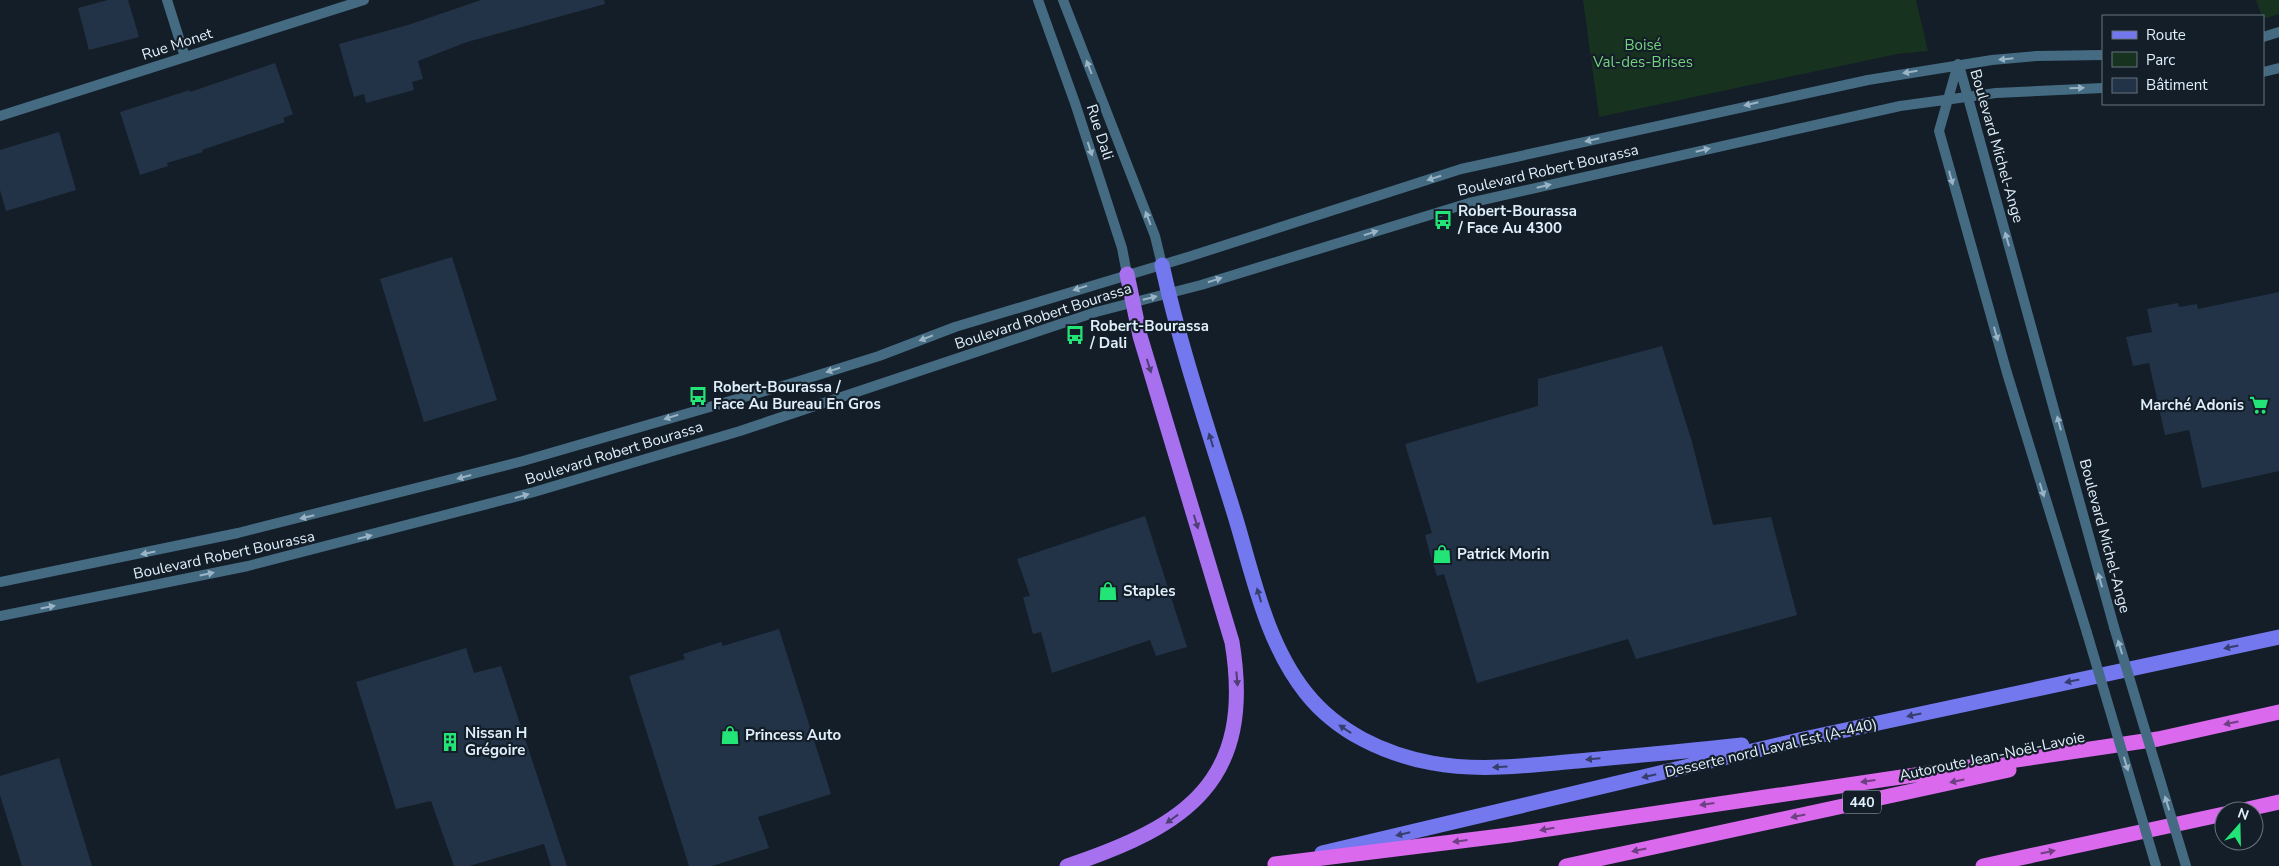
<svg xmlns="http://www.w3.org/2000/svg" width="2279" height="866" viewBox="0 0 2279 866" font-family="'Nunito Sans',sans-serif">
<rect width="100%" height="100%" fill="#141e28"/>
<path fill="#183220" d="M 1583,0 L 1916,0 L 1928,51 L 1897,54 L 1599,117 Z
M 2256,0 L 2279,0 L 2279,14 L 2263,19 Z"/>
<path fill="#223347" d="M 108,0 L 128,0 L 139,37 L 89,50 L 78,8 Z
M 481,0 L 604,0 L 605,4 L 467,42 L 418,61 L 423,79 L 412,82 L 414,90 L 366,103 L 364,94 L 354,97 L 339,44 L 408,25 Z
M 275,63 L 293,114 L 283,118 L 285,122 L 202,150 L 203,152 L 167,163 L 168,166 L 140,175 L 120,112 L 190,90 L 190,92 Z
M 59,132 L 76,190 L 6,211 L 0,190 L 0,150 Z
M 452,257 L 497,400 L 424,422 L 380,279 Z
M 2279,292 L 2279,471 L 2202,488 L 2189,430 L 2165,435 L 2149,363 L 2133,366 L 2126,337 L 2152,332 L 2147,309 L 2178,303 L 2179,307 L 2197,304 L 2198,309 Z
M 1662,346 L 1692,442 L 1713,525 L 1771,517 L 1797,615 L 1636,659 L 1628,639 L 1477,683 L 1444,574 L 1437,576 L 1430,554 L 1425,535 L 1432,533 L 1405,444 L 1538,406 L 1538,379 Z
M 1145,516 L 1187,647 L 1156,656 L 1150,640 L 1052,673 L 1041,632 L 1033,634 L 1023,597 L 1030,596 L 1017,559 Z
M 779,629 L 831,794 L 758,817 L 769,848 L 712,866 L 689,866 L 629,676 L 685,659 L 683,654 L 721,642 L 723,646 Z
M 466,648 L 474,673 L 501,666 L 567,866 L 551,866 L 544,844 L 469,866 L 454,866 L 431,801 L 396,809 L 356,682 Z
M 59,758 L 92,866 L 22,866 L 0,795 L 0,776 Z"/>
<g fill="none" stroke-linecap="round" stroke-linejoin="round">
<path stroke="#456b82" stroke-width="10" d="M 167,0 L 185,57
M 1038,0 L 1075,103 L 1122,248 L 1127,274
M 1063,0 L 1155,236 L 1162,265
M 0,116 L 364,0"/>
<path stroke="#456b82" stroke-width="10" d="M 2263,37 L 2279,32
M 1958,64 L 1939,131 L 2007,373 L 2087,633
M 1959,65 L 2114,627
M 2263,72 L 2279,68
M 0,582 L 238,533 L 523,461 L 796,382 L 879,356 L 955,327 L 1188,257 L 1461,169 L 1868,80 L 1992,60 L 2036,56 L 2103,55
M 0,616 L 248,566 L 534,492 L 740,431 L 1096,312 L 1201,285 L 1469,203 L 1900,106 L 1996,93 L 2103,88"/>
<path stroke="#7478ee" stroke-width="15" d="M 1162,265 C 1181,350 1209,432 1235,516 C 1253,575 1266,643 1306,693 C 1337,732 1384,754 1432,763 C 1480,772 1530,765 1578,761 C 1633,756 1688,751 1742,745
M 1322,853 L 1799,740 L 2279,637"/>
<path stroke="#a770ee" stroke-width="15" d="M 1067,866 C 1187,826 1255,781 1232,642 L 1140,336 L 1127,274"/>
<path stroke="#da69ed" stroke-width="15" d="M 2149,741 L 2279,712
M 2239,811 L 2279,802
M 1275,864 L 1509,835 L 2158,739
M 1566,866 L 2009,770
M 1983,866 L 2224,814"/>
<path stroke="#456b82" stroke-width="10" d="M 2114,627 L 2186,866
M 2087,633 L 2156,866"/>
</g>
<defs><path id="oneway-solid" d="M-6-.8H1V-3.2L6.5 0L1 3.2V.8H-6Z" transform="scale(1.25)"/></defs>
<g fill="#9ab4c5">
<use href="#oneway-solid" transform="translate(2006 59) rotate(174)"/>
<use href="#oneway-solid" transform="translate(1089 67) rotate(-111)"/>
<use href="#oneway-solid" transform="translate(1910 72) rotate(171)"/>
<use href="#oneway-solid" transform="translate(2077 88) rotate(-1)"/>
<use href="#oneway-solid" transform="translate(1751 104) rotate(167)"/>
<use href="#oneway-solid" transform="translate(1592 140) rotate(167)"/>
<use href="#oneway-solid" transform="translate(1090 149) rotate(72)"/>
<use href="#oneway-solid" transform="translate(1703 150) rotate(-13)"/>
<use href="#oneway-solid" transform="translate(1434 178) rotate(162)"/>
<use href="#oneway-solid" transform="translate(1951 178) rotate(75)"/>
<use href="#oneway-solid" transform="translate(1544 186) rotate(-13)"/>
<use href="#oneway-solid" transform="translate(1148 218) rotate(-111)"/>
<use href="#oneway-solid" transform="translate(1371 233) rotate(-17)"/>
<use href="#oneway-solid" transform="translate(2007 239) rotate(-106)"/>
<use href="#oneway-solid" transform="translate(1215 280) rotate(-17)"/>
<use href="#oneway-solid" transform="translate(1080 288) rotate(163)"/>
<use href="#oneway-solid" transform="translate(1150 298) rotate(-14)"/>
<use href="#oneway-solid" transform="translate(1996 334) rotate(74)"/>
<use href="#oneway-solid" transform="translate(926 338) rotate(159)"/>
<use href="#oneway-solid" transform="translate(833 370) rotate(163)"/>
<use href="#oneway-solid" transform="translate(671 417) rotate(163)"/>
<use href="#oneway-solid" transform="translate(2059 423) rotate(-105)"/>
<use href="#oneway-solid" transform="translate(464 477) rotate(165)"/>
<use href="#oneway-solid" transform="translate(2042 490) rotate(72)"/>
<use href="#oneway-solid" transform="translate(522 496) rotate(-16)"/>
<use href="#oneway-solid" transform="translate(307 517) rotate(167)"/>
<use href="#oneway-solid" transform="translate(365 537) rotate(-14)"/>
<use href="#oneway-solid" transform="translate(148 553) rotate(169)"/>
<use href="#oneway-solid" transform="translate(207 574) rotate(-12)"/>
<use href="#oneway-solid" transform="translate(2100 580) rotate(-106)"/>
<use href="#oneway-solid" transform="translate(48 607) rotate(-11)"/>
<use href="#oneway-solid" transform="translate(2120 647) rotate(-107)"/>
<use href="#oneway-solid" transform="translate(2126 764) rotate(73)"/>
<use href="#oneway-solid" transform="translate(2167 803) rotate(-107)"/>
</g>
<g fill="#4f3f77">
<use href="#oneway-solid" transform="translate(1149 366) rotate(73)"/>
<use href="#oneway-solid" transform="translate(1196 522) rotate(73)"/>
<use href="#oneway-solid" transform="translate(1237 679) rotate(85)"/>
<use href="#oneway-solid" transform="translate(1172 819) rotate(144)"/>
</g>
<g fill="#363e6d">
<use href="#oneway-solid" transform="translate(1211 440) rotate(-107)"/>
<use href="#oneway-solid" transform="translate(1259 595) rotate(-107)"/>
<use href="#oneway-solid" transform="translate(2231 647) rotate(168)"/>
<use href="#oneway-solid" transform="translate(2072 681) rotate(168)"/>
<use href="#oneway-solid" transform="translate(1914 715) rotate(168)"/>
<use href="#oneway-solid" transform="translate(1345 729) rotate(-146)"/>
<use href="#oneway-solid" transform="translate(1593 759) rotate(175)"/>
<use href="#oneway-solid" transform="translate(1500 767) rotate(177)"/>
<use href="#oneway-solid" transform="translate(1649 776) rotate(167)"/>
<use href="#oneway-solid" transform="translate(1403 834) rotate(167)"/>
</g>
<g fill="#6d4081">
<use href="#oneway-solid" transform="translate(2231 723) rotate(168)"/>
<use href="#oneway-solid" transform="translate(1868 781) rotate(172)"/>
<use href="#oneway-solid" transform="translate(1957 781) rotate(168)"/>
<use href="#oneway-solid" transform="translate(1707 804) rotate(172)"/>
<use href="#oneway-solid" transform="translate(1798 816) rotate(168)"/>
<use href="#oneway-solid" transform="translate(1547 829) rotate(170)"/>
<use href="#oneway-solid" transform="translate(1460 841) rotate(173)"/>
<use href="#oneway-solid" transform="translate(1639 850) rotate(168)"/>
<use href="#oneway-solid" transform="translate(2048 852) rotate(-12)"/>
</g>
<defs>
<g id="bus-bare" transform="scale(1.5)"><path d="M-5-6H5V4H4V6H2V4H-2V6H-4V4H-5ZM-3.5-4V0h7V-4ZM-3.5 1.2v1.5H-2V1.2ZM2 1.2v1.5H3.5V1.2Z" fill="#22e477" stroke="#141e28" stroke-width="2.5" paint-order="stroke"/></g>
<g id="supermarket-bare" transform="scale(1.5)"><path d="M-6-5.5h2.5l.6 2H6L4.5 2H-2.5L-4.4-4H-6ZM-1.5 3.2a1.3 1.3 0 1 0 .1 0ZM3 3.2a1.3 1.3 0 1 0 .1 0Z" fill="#22e477" stroke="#141e28" stroke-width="2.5" paint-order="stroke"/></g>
<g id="shop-bare" transform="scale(1.5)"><path d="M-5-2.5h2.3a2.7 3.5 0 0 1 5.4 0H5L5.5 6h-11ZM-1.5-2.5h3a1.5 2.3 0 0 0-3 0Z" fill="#22e477" stroke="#141e28" stroke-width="2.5" paint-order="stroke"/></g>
<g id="building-bare" transform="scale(1.5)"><path d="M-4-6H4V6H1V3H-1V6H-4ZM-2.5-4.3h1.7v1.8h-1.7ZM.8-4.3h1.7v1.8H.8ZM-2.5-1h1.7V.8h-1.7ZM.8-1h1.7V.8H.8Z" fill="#22e477" stroke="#141e28" stroke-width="2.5" paint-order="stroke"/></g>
</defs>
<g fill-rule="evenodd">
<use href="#bus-bare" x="1443" y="220"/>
<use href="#bus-bare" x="1075" y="335"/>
<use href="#bus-bare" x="698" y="396"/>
<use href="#supermarket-bare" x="2259" y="405"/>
<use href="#shop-bare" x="1442" y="554"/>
<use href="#shop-bare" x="1108" y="591"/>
<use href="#shop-bare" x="730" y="735"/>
<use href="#building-bare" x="450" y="742"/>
</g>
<g text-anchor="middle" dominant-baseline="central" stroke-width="4.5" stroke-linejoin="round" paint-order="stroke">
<rect fill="#141e28" stroke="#a2b0bc" stroke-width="1" x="1843" y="790.5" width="38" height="23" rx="4"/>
<g font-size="14" font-weight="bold" fill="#dfeffb">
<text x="1862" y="802">440</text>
</g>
<g font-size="15" fill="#dfeffb" stroke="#141e28">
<text transform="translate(177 44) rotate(-18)">Rue Monet</text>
<text transform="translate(1100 132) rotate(72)">Rue Dali</text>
<text transform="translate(1997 146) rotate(74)">Boulevard Michel-Ange</text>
<text transform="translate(1548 170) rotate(-13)">Boulevard Robert Bourassa</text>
<text transform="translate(1043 316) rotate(-18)">Boulevard Robert Bourassa</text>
<text transform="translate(614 453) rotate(-17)">Boulevard Robert Bourassa</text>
<text transform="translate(2105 536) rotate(75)">Boulevard Michel-Ange</text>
<text transform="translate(224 555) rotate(-12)">Boulevard Robert Bourassa</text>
<text transform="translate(1771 748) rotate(-13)">Desserte nord Laval Est (A-440)</text>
<text transform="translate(1992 756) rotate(-12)">Autoroute Jean-Noël-Lavoie</text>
</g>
<g font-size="15" fill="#73d47b" stroke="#141e28">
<text x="1643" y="45">Boisé<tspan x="1643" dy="17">Val-des-Brises</tspan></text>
</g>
<g font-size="15" font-weight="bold" fill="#dfeffb" stroke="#141e28" text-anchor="start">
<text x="1458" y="211">Robert-Bourassa<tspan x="1458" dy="17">/ Face Au 4300</tspan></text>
<text x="1090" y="326">Robert-Bourassa<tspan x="1090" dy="17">/ Dali</tspan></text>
<text x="713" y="387">Robert-Bourassa /<tspan x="713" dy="17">Face Au Bureau En Gros</tspan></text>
<text x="2244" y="405" text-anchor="end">Marché Adonis</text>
<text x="1457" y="554">Patrick Morin</text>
<text x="1123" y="591">Staples</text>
<text x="465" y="733">Nissan H<tspan x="465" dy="17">Grégoire</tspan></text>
<text x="745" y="735">Princess Auto</text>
</g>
</g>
<rect x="2102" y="15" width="162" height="90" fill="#141e28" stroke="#65727c"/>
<rect x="2112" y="31" width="25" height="8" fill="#7478ee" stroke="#65727c"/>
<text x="2146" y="40" font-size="15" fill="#dfeffb">Route</text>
<rect x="2112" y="52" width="25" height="15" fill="#183220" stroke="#65727c"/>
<text x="2146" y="65" font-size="15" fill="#dfeffb">Parc</text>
<rect x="2112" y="78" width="25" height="15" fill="#223347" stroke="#65727c"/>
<text x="2146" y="90" font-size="15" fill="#dfeffb">Bâtiment</text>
<g transform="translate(2239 826) rotate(20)"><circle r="24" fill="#141e28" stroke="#65727c"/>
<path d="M0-4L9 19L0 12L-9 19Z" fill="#22e477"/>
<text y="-8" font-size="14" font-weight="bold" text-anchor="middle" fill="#dfeffb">N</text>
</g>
</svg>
